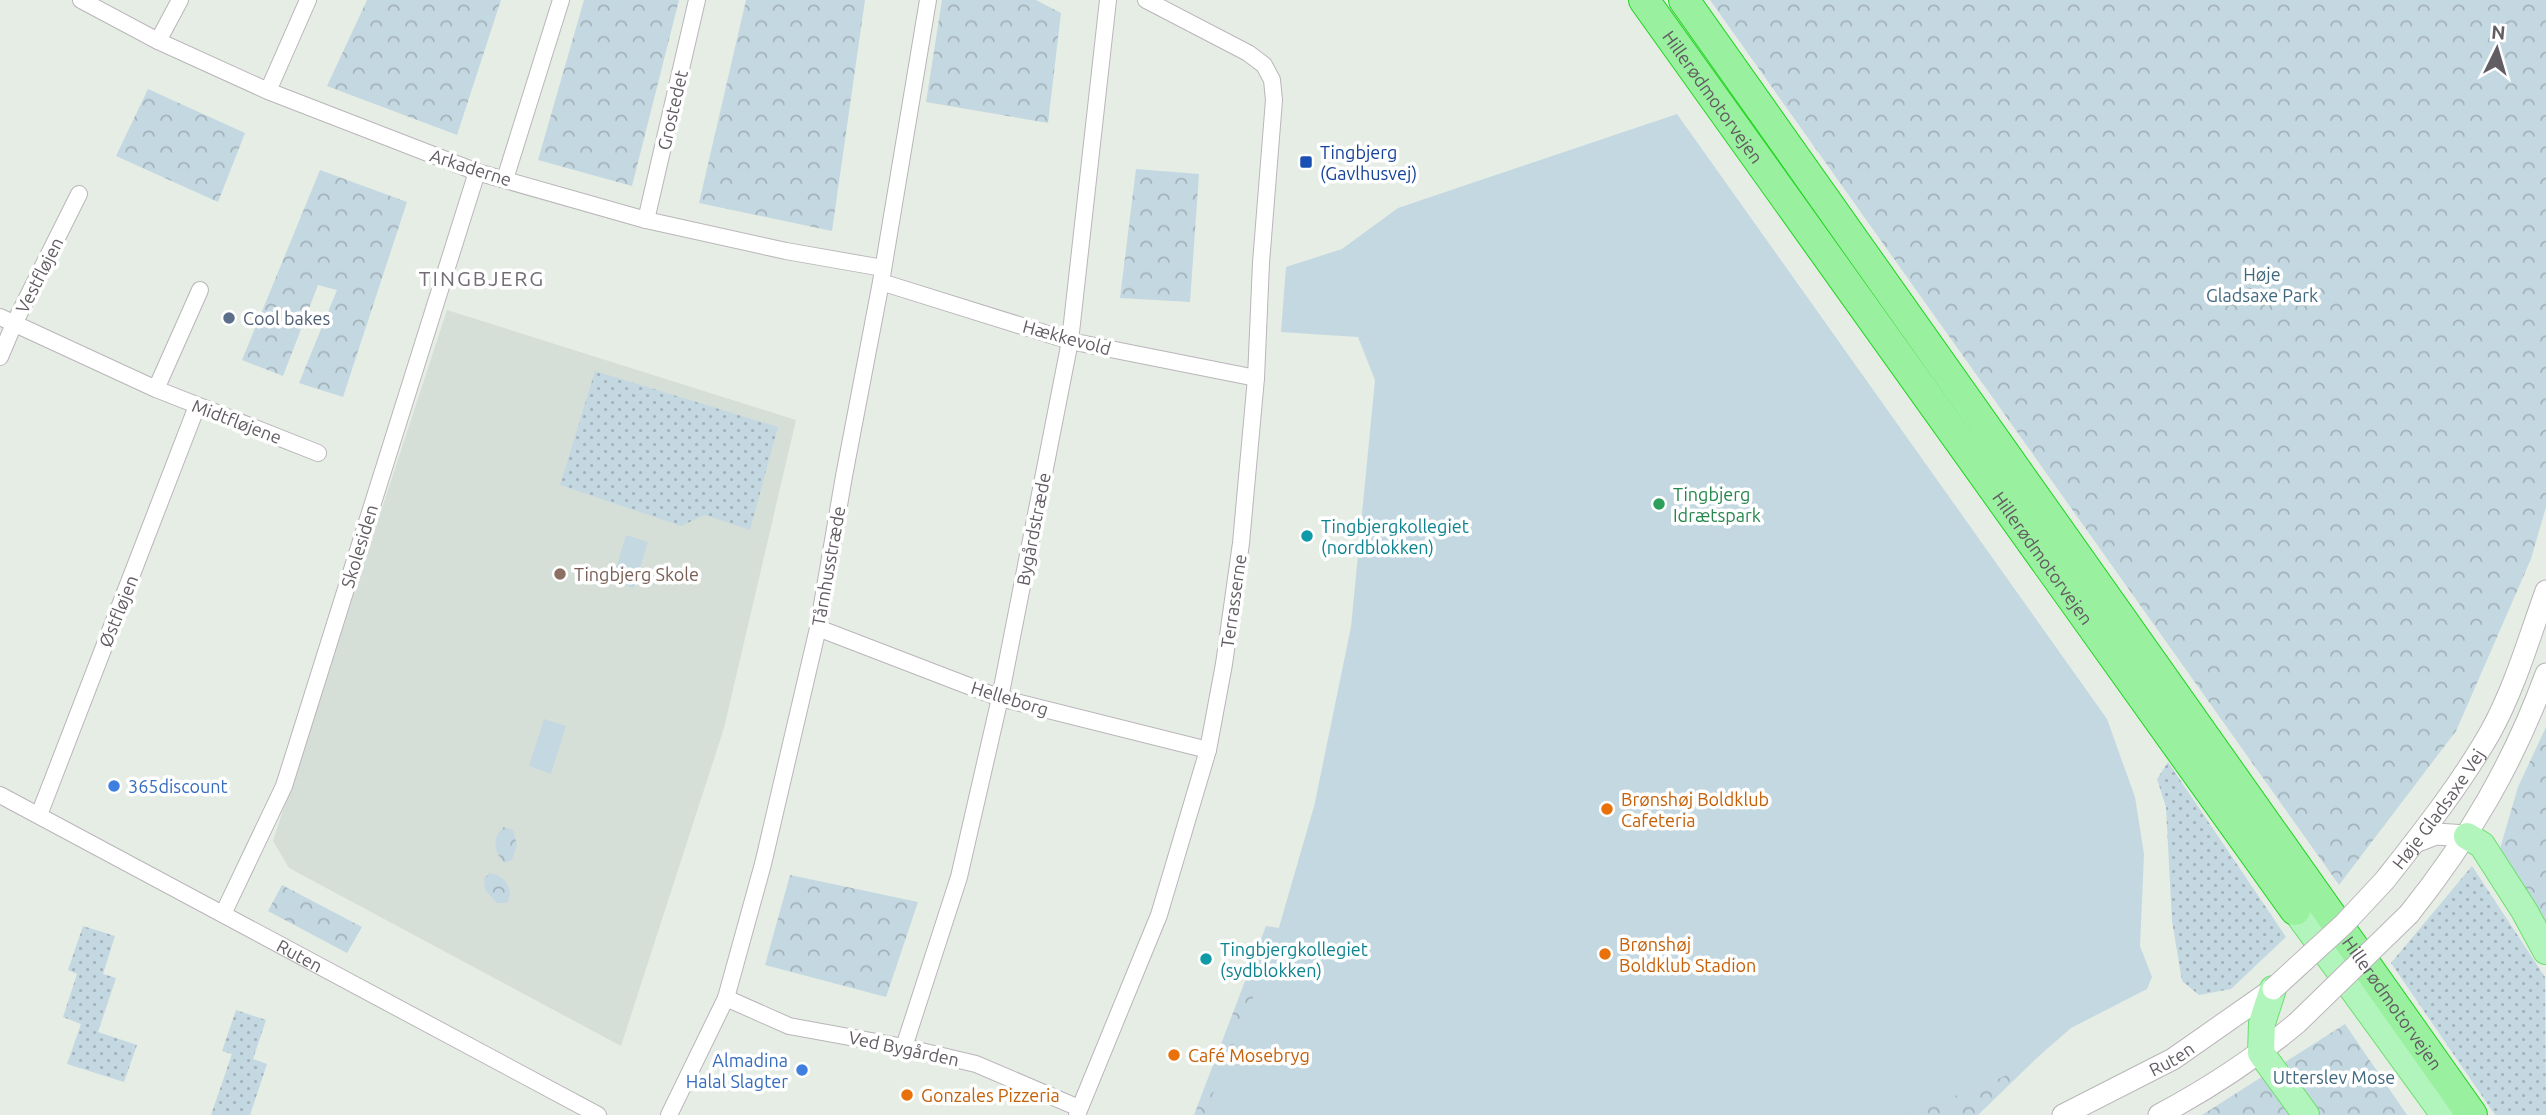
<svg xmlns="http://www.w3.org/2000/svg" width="2546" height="1115" viewBox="0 0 2546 1115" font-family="Ubuntu,sans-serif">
<defs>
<pattern id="grass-dots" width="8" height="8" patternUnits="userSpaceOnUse" patternTransform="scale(1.75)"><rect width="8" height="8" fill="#c4d8e1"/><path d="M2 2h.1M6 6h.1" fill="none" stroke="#a3b2ba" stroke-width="1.8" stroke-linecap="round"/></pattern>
<pattern id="forest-crowns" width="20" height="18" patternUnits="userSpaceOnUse" patternTransform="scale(1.75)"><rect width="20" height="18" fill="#c4d8e1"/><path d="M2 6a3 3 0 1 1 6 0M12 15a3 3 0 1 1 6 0" fill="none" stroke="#a3b2ba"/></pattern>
</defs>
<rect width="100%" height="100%" fill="#e5ede5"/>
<path fill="#d6dfd7" d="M 447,310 L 796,420 L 724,728 L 621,1046 L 289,868 L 273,841 Z"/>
<path fill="url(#grass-dots)" d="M 595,371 L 778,427 L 750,530 L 705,515 L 681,526 L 560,485 Z
M 2168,762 L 2286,937 L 2231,989 L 2199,995 L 2182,981 L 2172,921 L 2166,807 L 2157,779 Z
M 2472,866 L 2545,977 L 2546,1115 L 2495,1115 L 2391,963 Z
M 83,926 L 115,936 L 103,974 L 116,978 L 98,1032 L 137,1045 L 124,1082 L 67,1064 L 81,1024 L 63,1017 L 77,974 L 68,970 Z
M 236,1010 L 266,1020 L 253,1059 L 267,1064 L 250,1115 L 211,1115 L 232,1054 L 222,1051 Z"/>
<path fill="url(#forest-crowns)" d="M 367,0 L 501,0 L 457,135 L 327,86 Z
M 584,0 L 679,0 L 632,186 L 538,160 Z
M 746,0 L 865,0 L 832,231 L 699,203 Z
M 942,0 L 1036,0 L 1061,13 L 1048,123 L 926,102 Z
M 1710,0 L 2546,0 L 2546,507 L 2531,559 L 2456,731 L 2339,885 Z
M 148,89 L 245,133 L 218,202 L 116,156 Z
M 1136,169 L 1199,174 L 1190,302 L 1120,298 Z
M 320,170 L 407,202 L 343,397 L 299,383 L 337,290 L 318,285 L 283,376 L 242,360 Z
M 2546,727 L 2546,925 L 2499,852 L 2518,787 Z
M 1314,807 L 1273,1115 L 1194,1115 L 1266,926 L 1279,928 Z
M 504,827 L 513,830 L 517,845 L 512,860 L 505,863 C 494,854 491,836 504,827 Z
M 489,873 C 504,874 515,889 507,903 L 497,903 L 485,890 L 484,879 Z
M 790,875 L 918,902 L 886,997 L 765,965 Z
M 282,885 L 362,927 L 347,953 L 268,911 Z
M 2080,1016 L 1978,1115 L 1894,1115 Z
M 2345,1024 L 2407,1115 L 2202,1115 Z"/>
<path fill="#c4d8e1" d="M 1677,114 L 2107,719 L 2135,797 L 2144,854 L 2140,946 L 2152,977 L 2147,989 L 2071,1028 L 2025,1068 L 1908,1115 L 1204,1115 L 1257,988 L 1279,928 L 1314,807 L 1351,627 L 1375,380 L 1358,337 L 1281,332 L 1286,267 L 1342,249 L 1398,208 Z
M 626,535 L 648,542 L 634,588 L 612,581 Z
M 544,719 L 566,726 L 551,774 L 529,766 Z"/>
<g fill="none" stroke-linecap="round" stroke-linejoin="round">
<g stroke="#bab5ba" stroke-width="18">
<g id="minor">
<path d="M 81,0 L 158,41 L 268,91 L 477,172 L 646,220 L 786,251 L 883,268"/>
<path d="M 158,41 L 180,0"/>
<path d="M 268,91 L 308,0"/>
<path d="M 505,179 L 561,0"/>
<path d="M 646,220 L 697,0"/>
<path d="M 881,282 L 1070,341 L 1256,378"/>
<path d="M 0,317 L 156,389 L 318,453"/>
<path d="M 0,357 L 14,324 L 79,194"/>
<path d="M 156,389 L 200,290"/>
<path d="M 818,628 L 1000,698 L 1208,750"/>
<path id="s1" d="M 0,795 L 598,1115"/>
<path d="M 39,815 L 197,406"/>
<path d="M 223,914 L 284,786 L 477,172"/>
<path d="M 726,998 L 789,1026 L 904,1047 L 976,1064 L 1079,1108"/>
<path d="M 904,1047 L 959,877 L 1000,698 L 1070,341 L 1108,0"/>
<path d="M 669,1115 L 726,998 L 763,864 L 818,628 L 844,476 L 881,282 L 928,0"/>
<path d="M 1077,1115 L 1159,915 L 1208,750 L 1224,664 L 1241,543 L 1256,378 L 1261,263 L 1274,100 L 1272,80 L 1264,65 L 1248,53 L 1146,0"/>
</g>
</g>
<g stroke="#bab5ba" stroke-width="23">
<g id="tertiary">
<path d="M 2415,842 L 2436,834 L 2467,836"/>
<path id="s2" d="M 2385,880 C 2422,833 2461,784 2491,731 C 2515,687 2529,638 2546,591"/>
<path d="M 2409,914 C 2469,839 2513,764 2546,674"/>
<path id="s3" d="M 2063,1115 L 2173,1059 L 2273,989"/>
<path d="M 2159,1115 C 2208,1089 2254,1059 2297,1023"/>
</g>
</g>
<g stroke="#6be06e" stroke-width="28">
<path id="primary" d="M 2467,836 L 2482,845 L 2525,912 L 2546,951
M 2295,910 L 2444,1115
M 2273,989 L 2262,1023 L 2261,1053 L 2306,1115"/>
</g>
<g stroke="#1dd51c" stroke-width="32">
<g id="motorway">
<path id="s4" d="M 1644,0 L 2295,910"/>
<path id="s5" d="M 1684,0 L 2472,1115"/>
</g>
</g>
<use href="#minor" stroke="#fff" stroke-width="16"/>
<use href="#tertiary" stroke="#fff" stroke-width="21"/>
<use href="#primary" stroke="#b2f5bc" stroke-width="26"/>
<use href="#motorway" stroke="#99f09e" stroke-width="30"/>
<g stroke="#bab5ba" stroke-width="23" stroke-linecap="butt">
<path id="tertiary-bridge" d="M 2273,989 L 2344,924 L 2385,880
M 2297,1023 L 2409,914"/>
</g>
<use href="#tertiary-bridge" stroke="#fff" stroke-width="21"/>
</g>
<rect fill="#1a4fb4" stroke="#fff" stroke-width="2.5" x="1299" y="155" width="14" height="14" rx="3.5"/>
<circle fill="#5c6f8a" stroke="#fff" stroke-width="2.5" cx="229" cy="318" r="7"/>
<circle fill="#2e9e5b" stroke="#fff" stroke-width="2.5" cx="1659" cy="504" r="7"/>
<g fill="#0f9aa8" stroke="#fff" stroke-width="2.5">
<circle cx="1307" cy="536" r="7"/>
<circle cx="1206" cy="959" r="7"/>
</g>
<circle fill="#8d6e63" stroke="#fff" stroke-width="2.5" cx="560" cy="574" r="7"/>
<g fill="#3f7fe0" stroke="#fff" stroke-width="2.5">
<circle cx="114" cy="786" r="7"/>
<circle cx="802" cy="1070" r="7"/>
</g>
<g fill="#e8710a" stroke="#fff" stroke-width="2.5">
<circle cx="1607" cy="809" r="7"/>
<circle cx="1605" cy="954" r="7"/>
<circle cx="1174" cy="1055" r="7"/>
<circle cx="907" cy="1095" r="7"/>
</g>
<g text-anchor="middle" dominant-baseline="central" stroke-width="7" stroke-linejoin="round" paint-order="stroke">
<g font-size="18" fill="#625c63" stroke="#fff">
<text stroke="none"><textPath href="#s4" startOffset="119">Hillerødmotorvejen</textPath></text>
<text transform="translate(672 110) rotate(-77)">Grostedet</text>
<text transform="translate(471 167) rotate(18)">Arkaderne</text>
<text transform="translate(39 275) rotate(-63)">Vestfløjen</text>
<text transform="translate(1067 337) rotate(15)">Hækkevold</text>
<text transform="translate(237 421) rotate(21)">Midtfløjene</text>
<text transform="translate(1033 529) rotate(-79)">Bygårdstræde</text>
<text transform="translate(359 546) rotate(-73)">Skolesiden</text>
<text stroke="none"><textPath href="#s4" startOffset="686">Hillerødmotorvejen</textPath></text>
<text transform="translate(828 566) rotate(-80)">Tårnhusstræde</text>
<text transform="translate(1233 601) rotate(-82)">Terrasserne</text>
<text transform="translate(118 611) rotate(-68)">Østfløjen</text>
<text transform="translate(1010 698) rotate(17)">Helleborg</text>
<text stroke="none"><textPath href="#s2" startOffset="89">Høje Gladsaxe Vej</textPath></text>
<text stroke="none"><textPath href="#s1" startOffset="340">Ruten</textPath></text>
<text stroke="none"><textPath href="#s5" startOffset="1228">Hillerødmotorvejen</textPath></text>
<text transform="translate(904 1048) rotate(12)">Ved Bygården</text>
<text stroke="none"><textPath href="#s3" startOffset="122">Ruten</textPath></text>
</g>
<g font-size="18" fill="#164399" stroke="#fff" text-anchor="start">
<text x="1320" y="152">Tingbjerg<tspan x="1320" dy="21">(Gavlhusvej)</tspan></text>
</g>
<g font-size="18" fill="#3f687f" stroke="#fff">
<text x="2262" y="274">Høje<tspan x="2262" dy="21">Gladsaxe Park</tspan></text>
<text x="2334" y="1077">Utterslev Mose</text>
</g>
<g font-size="18" fill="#4e5e75" stroke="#fff" text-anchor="start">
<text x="243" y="318">Cool bakes</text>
</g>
<g font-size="18" fill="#27864d" stroke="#fff" text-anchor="start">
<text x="1673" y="494">Tingbjerg<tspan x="1673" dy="21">Idrætspark</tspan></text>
</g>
<g font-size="18" fill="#0d838f" stroke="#fff" text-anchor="start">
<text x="1321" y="526">Tingbjergkollegiet<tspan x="1321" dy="21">(nordblokken)</tspan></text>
<text x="1220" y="949">Tingbjergkollegiet<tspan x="1220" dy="21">(sydblokken)</tspan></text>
</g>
<g font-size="18" fill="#785e54" stroke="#fff" text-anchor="start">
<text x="574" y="574">Tingbjerg Skole</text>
</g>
<g font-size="18" fill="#366cbe" stroke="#fff" text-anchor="start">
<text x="128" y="786">365discount</text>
<text x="788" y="1060" text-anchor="end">Almadina<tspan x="788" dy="21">Halal Slagter</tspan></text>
</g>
<g font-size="18" fill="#c56008" stroke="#fff" text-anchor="start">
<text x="1621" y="799">Brønshøj Boldklub<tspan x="1621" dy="21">Cafeteria</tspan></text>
<text x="1619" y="944">Brønshøj<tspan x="1619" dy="21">Boldklub Stadion</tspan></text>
<text x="1188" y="1055">Café Mosebryg</text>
<text x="921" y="1095">Gonzales Pizzeria</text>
</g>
<g font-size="21" letter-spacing="2" fill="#736d75" stroke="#fff">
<text x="482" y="278">TINGBJERG</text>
</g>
</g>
<g transform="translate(2497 49) rotate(5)" stroke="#ffffff" stroke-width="5" paint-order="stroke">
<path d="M0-5L12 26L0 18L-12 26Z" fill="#625c63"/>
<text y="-10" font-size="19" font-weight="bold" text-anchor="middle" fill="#625c63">N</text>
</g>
</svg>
